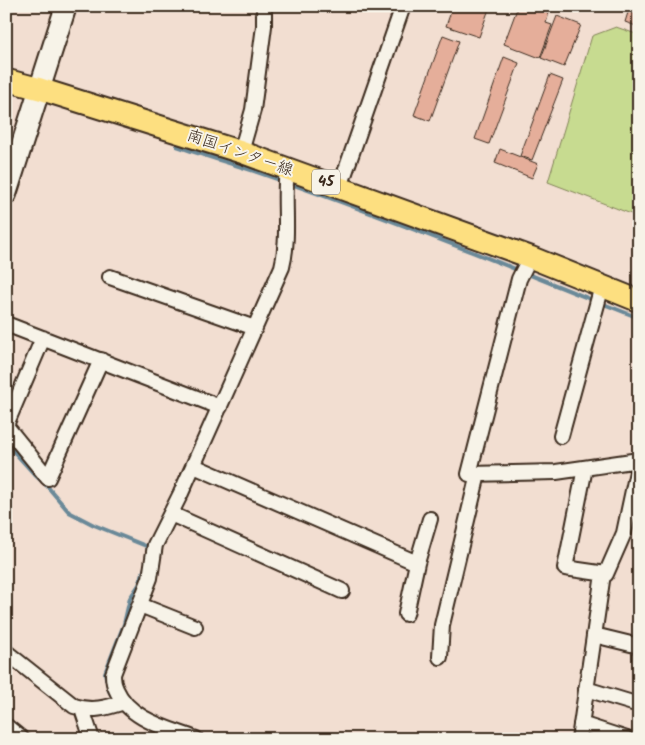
<svg xmlns="http://www.w3.org/2000/svg" width="645" height="745" viewBox="0 0 645 745" font-family="Kalam,'Klee One',sans-serif">
<rect width="100%" height="100%" fill="#f2ded1"/>
<filter id="ink" filterUnits="userSpaceOnUse"><feTurbulence type="fractalNoise" baseFrequency=".02" numOctaves="2"/><feDisplacementMap in="SourceGraphic" scale="10" xChannelSelector="R" yChannelSelector="G"/><feConvolveMatrix kernelMatrix="1 2 1 2 8 2 1 2 1" color-interpolation-filters="sRGB"/></filter>
<g filter="url(#ink)">
<path fill="#c7db90" stroke="#818257" d="M 616,27 L 639,35 L 639,217 L 548,182 L 592,36 Z"/>
<g fill="none" stroke-linecap="round" stroke-linejoin="round">
<path stroke="#6a8998" stroke-width="4" d="M 177,146 C 205,156 233,164 260,173 C 373,212 484,256 595,301
M 601,303 L 639,318
M 6,443 L 35,475 L 47,486 L 69,512 L 94,525 L 146,546 L 148,549 L 147,553
M 115,701 L 109,691 L 105,673 L 124,624 L 130,598 L 139,585 L 145,567"/>
</g>
<path fill="#e5ae9a" stroke="#3b2a1e" d="M 453,6 L 490,6 L 479,37 L 446,26 Z
M 518,6 L 532,6 L 549,13 L 546,23 L 552,25 L 540,58 L 504,44 Z
M 630,6 L 639,6 L 639,27 L 625,22 Z
M 557,16 L 581,25 L 564,67 L 541,58 Z
M 443,35 L 459,41 L 430,121 L 414,115 Z
M 504,57 L 519,63 L 489,144 L 475,139 Z
M 550,75 L 563,80 L 532,160 L 520,156 Z
M 500,149 L 538,164 L 532,178 L 495,163 Z"/>
<g fill="none" stroke-linecap="round" stroke-linejoin="round">
<g stroke="#3b2a1e" stroke-width="18">
<path id="street" d="M 241,152 L 253,110 L 264,26 L 264,6
M 340,187 L 403,6
M 530,257 L 519,279 L 469,474 L 556,472 L 639,460
M 110,277 L 255,328
M 6,324 L 220,407
M 6,425 L 43,338
M 6,426 L 48,478 L 101,360
M 561,436 L 602,286
M 194,466 L 417,563
M 585,468 L 565,568 L 606,574 L 624,533 L 639,462
M 171,514 L 342,591
M 140,605 L 195,627
M 406,614 L 417,563 L 430,519
M 594,635 L 639,646
M 6,652 L 74,706 C 92,712 106,708 124,702
M 440,657 L 442,625 L 478,474
M 586,689 L 639,705
M 82,709 L 92,739
M 581,724 L 627,739
M 6,726 L 22,739
M 196,739 C 168,728 129,720 116,689 C 114,685 113,679 113,674 L 150,578 L 155,545 L 181,493 L 282,267 C 290,235 283,201 287,168
M 579,739 L 603,574"/>
</g>
<g stroke="#3b2a1e" stroke-width="24">
<path id="secondary" d="M 6,194 L 66,6"/>
</g>
<g stroke="#3b2a1e" stroke-width="25">
<path id="primary" d="M 6,80 L 40,89 L 241,152 L 530,257 L 639,301"/>
</g>
<use href="#street" stroke="#f7f3e8" stroke-width="14"/>
<use href="#secondary" stroke="#f7f3e8" stroke-width="20"/>
<use href="#primary" stroke="#fddf80" stroke-width="21"/>
</g>
</g>
<g text-anchor="middle" dominant-baseline="central" stroke-width="4" stroke-linejoin="round" paint-order="stroke">
<rect fill="#f7f3e8" stroke="#73665b" stroke-width="1" x="312" y="169.5" width="28" height="25" rx="4"/>
<g font-size="15" font-weight="bold" fill="#3b2a1e">
<text x="326" y="182">45</text>
</g>
<g font-size="16" fill="#3b2a1e" stroke="#f7f3e8">
<text transform="translate(240 153) rotate(19)">南国インター線</text>
</g>
</g>
<rect width="645" height="745" fill="none" stroke="#f7f3e8" stroke-width="25"/>
<rect x="12" y="12" width="620" height="720" fill="none" stroke="#3b2a1e" stroke-width="2" filter="url(#ink)"/>
</svg>
